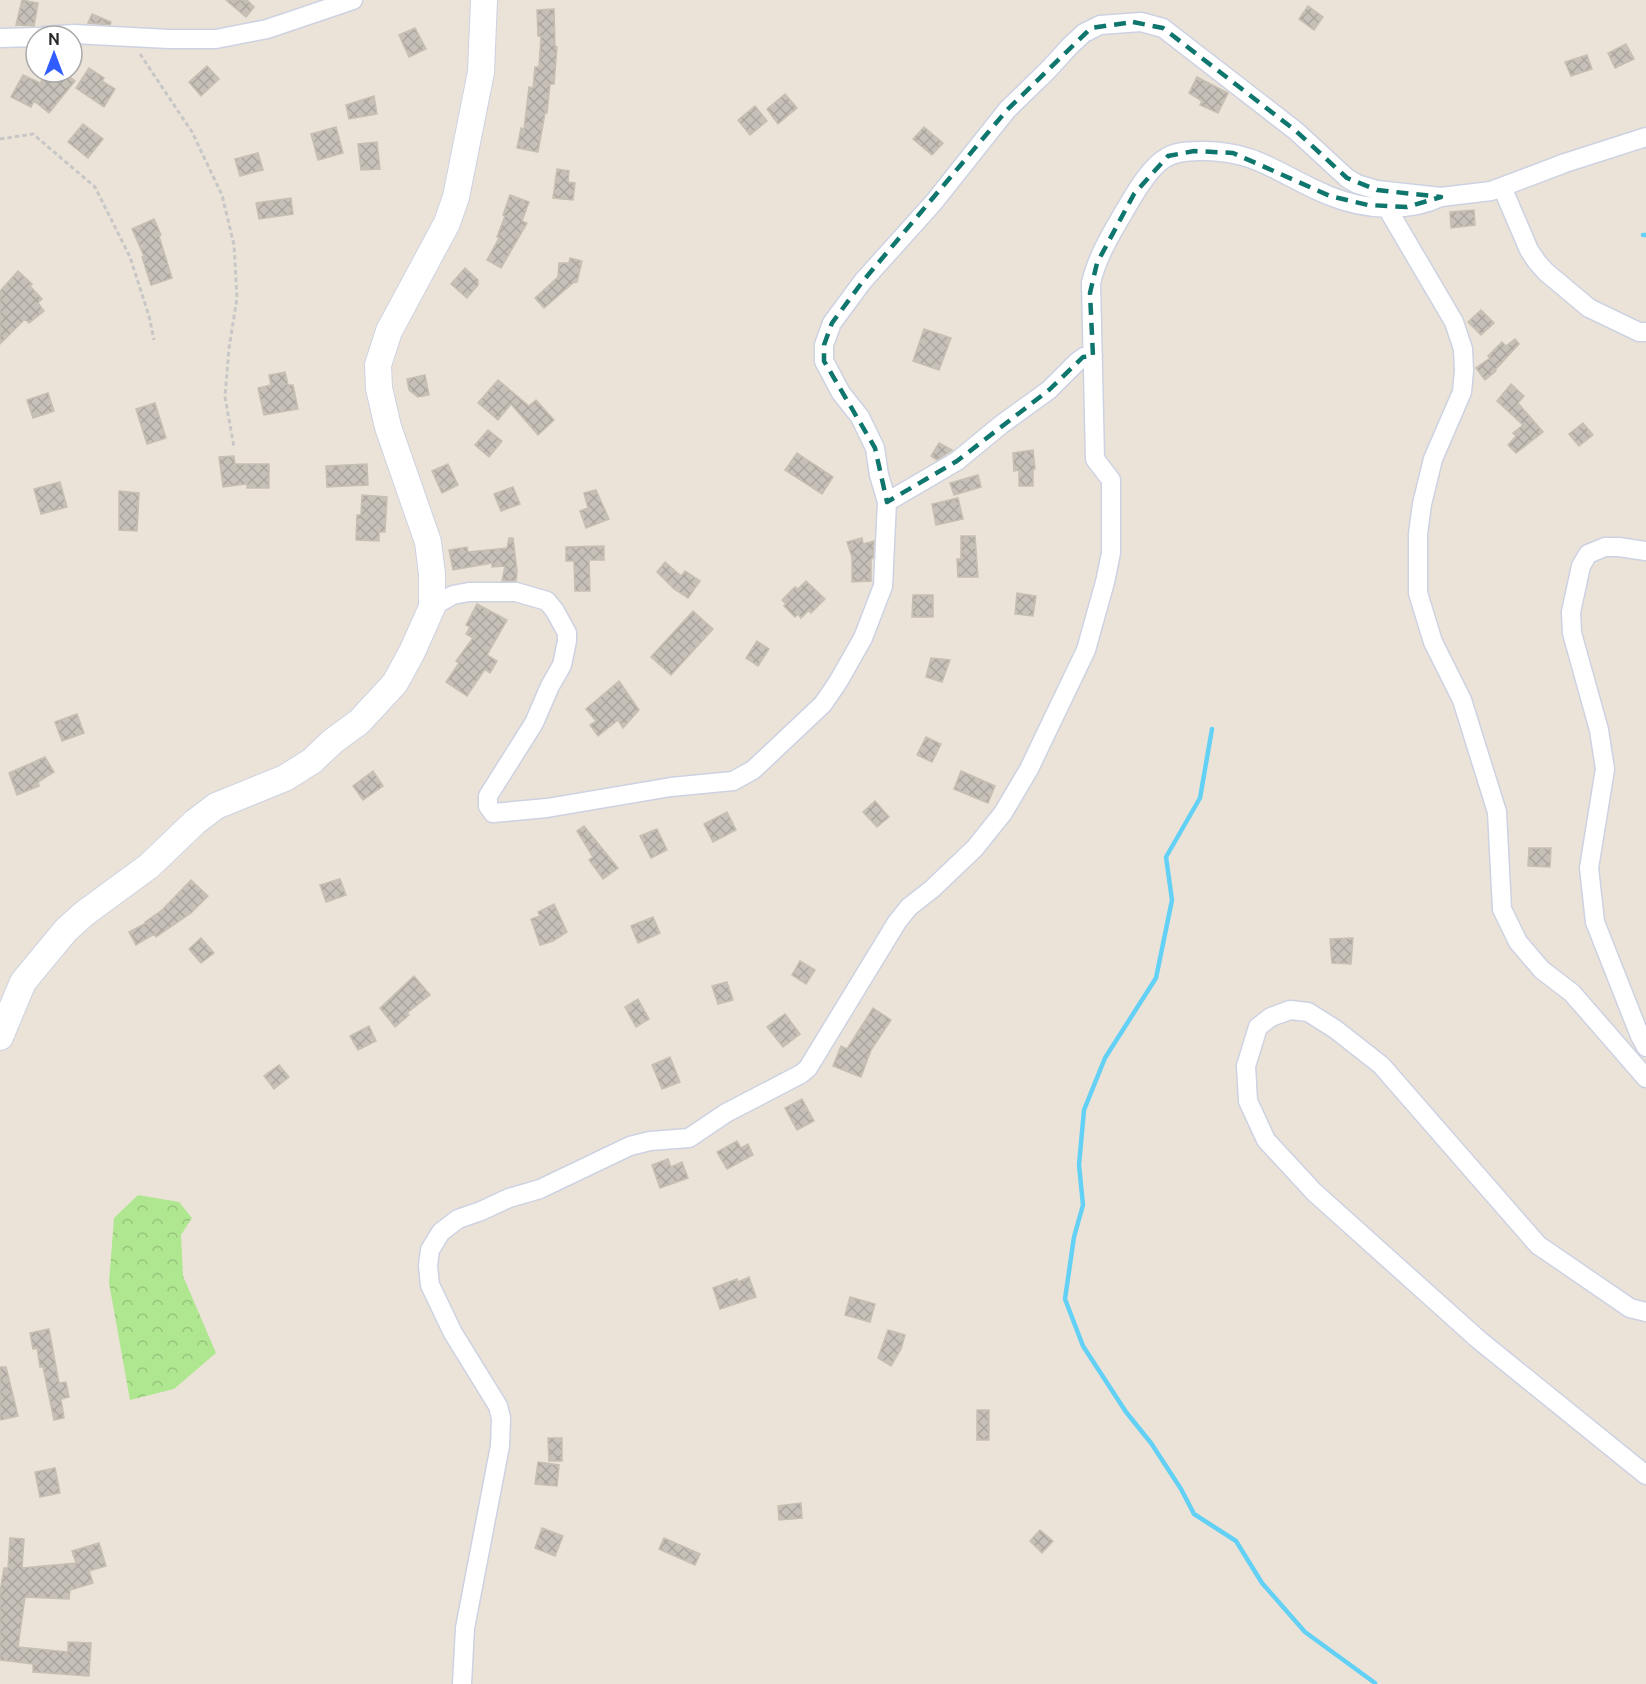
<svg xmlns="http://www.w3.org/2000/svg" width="1646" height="1684" viewBox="0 0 1646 1684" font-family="Ubuntu,sans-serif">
<defs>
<pattern id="forest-crowns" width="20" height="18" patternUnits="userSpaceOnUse" patternTransform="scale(1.5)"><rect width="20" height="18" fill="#afe690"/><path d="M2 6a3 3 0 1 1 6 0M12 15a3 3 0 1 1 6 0" fill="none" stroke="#97c57c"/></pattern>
<pattern id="building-cross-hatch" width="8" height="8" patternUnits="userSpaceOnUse" patternTransform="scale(1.5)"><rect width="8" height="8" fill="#c6c0b8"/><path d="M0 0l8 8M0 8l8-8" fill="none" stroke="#aaa59e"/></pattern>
</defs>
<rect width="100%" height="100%" fill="#ece3d8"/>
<path fill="url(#forest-crowns)" d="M 138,1195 L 179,1202 L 192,1218 L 181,1235 L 183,1276 L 216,1353 L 174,1389 L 130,1400 L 109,1283 L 114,1218 Z"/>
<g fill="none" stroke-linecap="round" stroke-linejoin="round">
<path stroke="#63d1f5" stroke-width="4.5" d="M 1643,235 L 1646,235
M 1212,729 L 1200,798 L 1166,857 L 1172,900 L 1156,978 L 1105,1058 L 1084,1110 L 1079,1165 L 1083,1205 L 1074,1237 L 1065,1299 L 1083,1346 L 1126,1412 L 1151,1443 L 1181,1489 L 1194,1514 L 1236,1541 L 1262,1583 L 1305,1632 L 1375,1683"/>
</g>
<path fill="url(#building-cross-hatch)" stroke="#c7bfb2" stroke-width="1.5" d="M 22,0 L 38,3 L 34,26 L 16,25 Z
M 226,0 L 247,0 L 254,7 L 246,17 Z
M 1308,6 L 1323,17 L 1314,30 L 1299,19 Z
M 554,9 L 555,46 L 557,47 L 554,84 L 550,84 L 547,113 L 545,113 L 538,152 L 517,148 L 521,128 L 524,129 L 529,87 L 533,88 L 535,67 L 539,67 L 541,36 L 538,36 L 537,10 Z
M 92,14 L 111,22 L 110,25 L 88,23 Z
M 415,28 L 426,49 L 409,57 L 399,35 Z
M 1626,44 L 1634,59 L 1615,68 L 1608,53 Z
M 1587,55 L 1592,69 L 1571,76 L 1565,62 Z
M 207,66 L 219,79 L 201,96 L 189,82 Z
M 89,68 L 104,78 L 102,81 L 115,89 L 104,107 L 76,88 Z
M 48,72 L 63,72 L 75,81 L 49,113 L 34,101 L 31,107 L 11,97 L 23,75 L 40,83 Z
M 1197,77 L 1228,93 L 1218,113 L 1200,105 L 1202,101 L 1189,93 Z
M 785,94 L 797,108 L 778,124 L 767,109 Z
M 374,96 L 377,114 L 349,119 L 346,105 Z
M 755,106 L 767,121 L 750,135 L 738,120 Z
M 83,124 L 103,139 L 88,158 L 68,142 Z
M 336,127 L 343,153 L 318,160 L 311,134 Z
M 924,127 L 943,143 L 932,155 L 913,139 Z
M 377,142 L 380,169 L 361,170 L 358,144 Z
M 258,153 L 263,170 L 240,176 L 235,159 Z
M 557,169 L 569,171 L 568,182 L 575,183 L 573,200 L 553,198 Z
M 510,195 L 529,202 L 522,221 L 527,223 L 501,268 L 487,260 L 499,238 L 497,237 L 505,216 L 503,215 Z
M 291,198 L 293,214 L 259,219 L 256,203 Z
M 1474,210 L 1475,225 L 1451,228 L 1450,212 Z
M 154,219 L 161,235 L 159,236 L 172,278 L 151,285 L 142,257 L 144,256 L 132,229 Z
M 570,258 L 582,261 L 577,282 L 573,283 L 544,308 L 535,298 L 558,277 L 559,263 L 569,263 Z
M 465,268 L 478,280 L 478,285 L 467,298 L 451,284 Z
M 18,271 L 32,284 L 30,286 L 42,299 L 38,303 L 44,311 L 29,323 L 25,319 L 0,344 L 0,291 Z
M 1481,310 L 1494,323 L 1481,335 L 1468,322 Z
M 924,329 L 951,338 L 939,370 L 913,361 Z
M 1515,339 L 1519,344 L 1495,370 L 1496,371 L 1485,380 L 1476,368 L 1490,358 L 1488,356 L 1502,342 L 1506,346 Z
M 285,372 L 288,385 L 293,385 L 298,409 L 264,415 L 258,388 L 271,385 L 269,375 Z
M 425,375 L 429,395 L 418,397 L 409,390 L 407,379 Z
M 498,380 L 529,406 L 536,400 L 554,420 L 538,435 L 511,404 L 498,420 L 478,403 Z
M 1511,384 L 1524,396 L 1518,403 L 1543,432 L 1516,453 L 1508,445 L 1516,436 L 1513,433 L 1523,425 L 1497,401 Z
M 48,393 L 54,411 L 33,418 L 27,400 Z
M 155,403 L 166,438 L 147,444 L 136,409 Z
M 1583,423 L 1593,435 L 1579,446 L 1569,434 Z
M 488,430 L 502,441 L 489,457 L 475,445 Z
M 939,443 L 952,450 L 937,460 L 931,456 Z
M 1033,450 L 1035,469 L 1033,469 L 1033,486 L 1019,486 L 1019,470 L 1014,471 L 1013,453 Z
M 797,453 L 833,477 L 822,494 L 785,470 Z
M 234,456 L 235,464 L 269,464 L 269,488 L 247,488 L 247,484 L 223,487 L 219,457 Z
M 367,464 L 368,485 L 327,487 L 326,466 Z
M 448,464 L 458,485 L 442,493 L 432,471 Z
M 978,475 L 981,487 L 954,495 L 950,483 Z
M 60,482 L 67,507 L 41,514 L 34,489 Z
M 513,487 L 520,504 L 501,511 L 494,494 Z
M 596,490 L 609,519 L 586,528 L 580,511 L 588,508 L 584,493 Z
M 119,491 L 139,493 L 137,531 L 119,530 Z
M 362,495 L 387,497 L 385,532 L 379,532 L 379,541 L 356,540 L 357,515 L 361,515 Z
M 958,498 L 963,519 L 936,525 L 932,504 Z
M 961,536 L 975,536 L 978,577 L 958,577 L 957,559 L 961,559 Z
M 509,538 L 513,538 L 517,571 L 516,581 L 502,581 L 505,566 L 492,567 L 492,563 L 453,570 L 449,550 L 467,547 L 468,552 L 507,548 Z
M 862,538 L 863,544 L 874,541 L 873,558 L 871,559 L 871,581 L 852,582 L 852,557 L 847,542 Z
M 604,546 L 604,560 L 589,560 L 590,591 L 575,591 L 574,561 L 566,561 L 566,547 Z
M 665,562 L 681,576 L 685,571 L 700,581 L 688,598 L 674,589 L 657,572 Z
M 806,581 L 825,599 L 811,613 L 809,610 L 801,618 L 798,614 L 795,617 L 784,606 L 786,604 L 782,600 L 795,587 L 798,589 Z
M 1017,593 L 1036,596 L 1033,616 L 1015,614 Z
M 913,595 L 933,595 L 933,617 L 912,617 Z
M 477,604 L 507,620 L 487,655 L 497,661 L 490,673 L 485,669 L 467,696 L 446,682 L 459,663 L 456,661 L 473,638 L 466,634 L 470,627 L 466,625 Z
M 693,611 L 713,629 L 671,675 L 651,657 Z
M 757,641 L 769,649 L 758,666 L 746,658 Z
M 931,658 L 950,660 L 942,682 L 926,677 Z
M 619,681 L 639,710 L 623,728 L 618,720 L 598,736 L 590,725 L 596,721 L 586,709 Z
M 77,714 L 84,733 L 62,741 L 55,722 Z
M 926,737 L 941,744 L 932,762 L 917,755 Z
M 45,757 L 54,772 L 38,782 L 39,786 L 17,795 L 9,773 Z
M 373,771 L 383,786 L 363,800 L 353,786 Z
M 961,771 L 995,786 L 988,803 L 954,789 Z
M 875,801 L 889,817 L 877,827 L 863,812 Z
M 727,812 L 736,830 L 713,842 L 704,824 Z
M 584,826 L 618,868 L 603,879 L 589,860 L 593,857 L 577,831 Z
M 657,829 L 667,850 L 651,858 L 640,836 Z
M 1529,848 L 1551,848 L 1550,867 L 1528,866 Z
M 340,879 L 346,895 L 326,902 L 320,885 Z
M 191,880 L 208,896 L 191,913 L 156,937 L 154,934 L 136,945 L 129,932 L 146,923 L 145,922 L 162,910 Z
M 554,904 L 567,932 L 553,941 L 540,945 L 531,919 L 540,916 L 538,912 Z
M 653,917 L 660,933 L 638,943 L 631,926 Z
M 201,938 L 214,953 L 201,963 L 189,949 Z
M 1353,938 L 1351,964 L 1332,963 L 1330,939 Z
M 800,961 L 815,970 L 806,984 L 792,975 Z
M 414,976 L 430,995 L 407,1013 L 409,1015 L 395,1027 L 380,1008 Z
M 727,982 L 733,1000 L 718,1004 L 712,986 Z
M 638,999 L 649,1019 L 636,1027 L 625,1007 Z
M 873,1008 L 891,1020 L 871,1050 L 861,1077 L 833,1066 L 841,1046 L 847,1049 Z
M 785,1014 L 800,1034 L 783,1047 L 767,1027 Z
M 369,1026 L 376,1041 L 358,1050 L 350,1036 Z
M 670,1057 L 680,1082 L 662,1089 L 652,1065 Z
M 279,1065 L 289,1077 L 274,1089 L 264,1076 Z
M 802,1099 L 814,1121 L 797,1130 L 785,1108 Z
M 737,1141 L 741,1148 L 748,1144 L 753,1155 L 727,1169 L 717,1152 Z
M 668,1159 L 671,1167 L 682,1162 L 688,1178 L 660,1188 L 652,1165 Z
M 749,1277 L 756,1297 L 720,1309 L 713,1288 L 737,1279 L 738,1282 Z
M 850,1297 L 875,1304 L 870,1322 L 845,1315 Z
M 49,1329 L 59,1383 L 66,1382 L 69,1397 L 61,1399 L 64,1418 L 54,1420 L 43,1367 L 40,1367 L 37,1348 L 33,1349 L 30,1333 Z
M 888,1330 L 905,1335 L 901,1349 L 891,1366 L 878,1358 Z
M 0,1367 L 6,1367 L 18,1416 L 0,1420 Z
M 977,1410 L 989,1410 L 989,1440 L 977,1440 Z
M 548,1438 L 562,1438 L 562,1461 L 549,1461 Z
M 538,1462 L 559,1465 L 557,1486 L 535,1484 Z
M 55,1468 L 60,1493 L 40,1497 L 35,1472 Z
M 801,1503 L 802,1518 L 779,1520 L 778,1506 Z
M 542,1528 L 563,1536 L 555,1556 L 535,1548 Z
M 1040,1530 L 1053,1541 L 1042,1553 L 1030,1541 Z
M 10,1538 L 24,1539 L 22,1568 L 76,1563 L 72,1551 L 99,1543 L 106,1566 L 89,1571 L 93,1583 L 70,1590 L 69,1599 L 25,1597 L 18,1647 L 68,1652 L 68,1642 L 91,1643 L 89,1676 L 33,1672 L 33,1664 L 0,1660 L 0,1592 L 4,1568 L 8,1568 Z
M 664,1538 L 700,1554 L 695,1565 L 659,1549 Z"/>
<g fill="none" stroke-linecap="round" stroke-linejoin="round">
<g stroke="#cdd2e2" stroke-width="21">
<path id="minor" d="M 44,36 L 74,34 L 169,39 L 216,39 L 267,29 L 353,0
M 0,38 L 36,37
M 1502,187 L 1529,250 L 1537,262 L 1546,272 L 1589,308 L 1639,332 L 1646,332
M 1387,208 L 1454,322 L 1463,349 L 1464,371 L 1462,392 L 1433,459 L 1422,504 L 1418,534 L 1418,593 L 1433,642 L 1462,700 L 1497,812 L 1502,909 L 1518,942 L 1542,970 L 1572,993 L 1646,1078
M 887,502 L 957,461 L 1002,424 L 1049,390 L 1077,362 L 1084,357 L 1093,356
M 1646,551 L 1619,547 L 1605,547 L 1588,554 L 1581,566 L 1571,612 L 1572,633 L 1599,730 L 1605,769 L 1589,868 L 1595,922 L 1640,1036 L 1646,1047
M 432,607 L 453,595 L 469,592 L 516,592 L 547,601 L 555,611 L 567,633 L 567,641 L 562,665 L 550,686 L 534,723 L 488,796 L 488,806 L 493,813 L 547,808 L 671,787 L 733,781 L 753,770 L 823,704 L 838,682 L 863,638 L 883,586 L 887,502 L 879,475 L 875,448 L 860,417 L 841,393 L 824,361 L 824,345 L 832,323 L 863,281 L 934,202 L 1007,110 L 1049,69 L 1070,46 L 1084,33 L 1100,25 L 1141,22 L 1163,28 L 1296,131 L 1347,178 L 1357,184 L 1377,190 L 1441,197 L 1491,191 L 1565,163 L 1646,137
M 1646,1312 L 1630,1308 L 1538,1245 L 1381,1065 L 1335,1029 L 1308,1012 L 1290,1010 L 1271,1017 L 1258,1027 L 1246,1066 L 1248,1101 L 1266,1140 L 1314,1192 L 1479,1340 L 1646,1475
M 462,1684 L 465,1628 L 500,1446 L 501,1418 L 498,1406 L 453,1333 L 430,1285 L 428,1266 L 430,1250 L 441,1232 L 458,1219 L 481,1211 L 509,1198 L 540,1189 L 630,1146 L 650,1141 L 689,1138 L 726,1113 L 801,1074 L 808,1068 L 897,922 L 909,907 L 932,889 L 975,848 L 1003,813 L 1029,769 L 1086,650 L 1105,582 L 1111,553 L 1111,480 L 1095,459 L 1091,283 C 1097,256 1114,229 1128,205 C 1136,191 1150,168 1164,159 C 1174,152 1186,151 1199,151 C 1256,149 1282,177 1330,196 C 1364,210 1408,213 1441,197"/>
</g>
<g stroke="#cdd2e2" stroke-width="28">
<path id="secondary" d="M 0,1037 L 23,982 L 66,930 L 85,913 L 149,866 L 195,822 L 216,806 L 285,778 L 312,761 L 333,741 L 359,722 L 385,694 L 395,683 L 412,652 L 432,607 L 432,574 L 428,542 L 388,427 L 379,388 L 378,365 L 389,331 L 447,223 L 456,197 L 481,72 L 484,0"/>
</g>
<path stroke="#c7c7c7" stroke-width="3" stroke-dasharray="4.5 3" stroke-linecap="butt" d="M 140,54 L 192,132 L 222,195 L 234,245 L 237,298 L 229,348 L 225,397 L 234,447
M 0,139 L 33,134 L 95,187 L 130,257 L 149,316 L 154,340"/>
<use href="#minor" stroke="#fff" stroke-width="18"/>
<use href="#secondary" stroke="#fff" stroke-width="26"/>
</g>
<path fill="none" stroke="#0f766e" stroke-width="4.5" stroke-dasharray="12 8" stroke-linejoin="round" d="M 1133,22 L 1163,28 L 1296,131 L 1347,178 L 1377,190 L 1441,197 L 1407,207 L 1368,205 L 1330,196 L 1233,153 L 1194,151 L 1168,156 L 1134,194 L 1097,263 L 1090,293 L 1093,356 L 1083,357 L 1049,390 L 957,461 L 887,502 L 875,448 L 824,361 L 824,345 L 832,323 L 863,281 L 1007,110 L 1091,28 Z"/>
<g transform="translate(54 54)"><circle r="28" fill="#ffffff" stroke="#a9a9a9" stroke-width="1.5"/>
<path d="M0-4.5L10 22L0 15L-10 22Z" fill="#315cff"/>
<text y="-9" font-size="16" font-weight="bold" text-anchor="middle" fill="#282828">N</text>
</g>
</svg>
